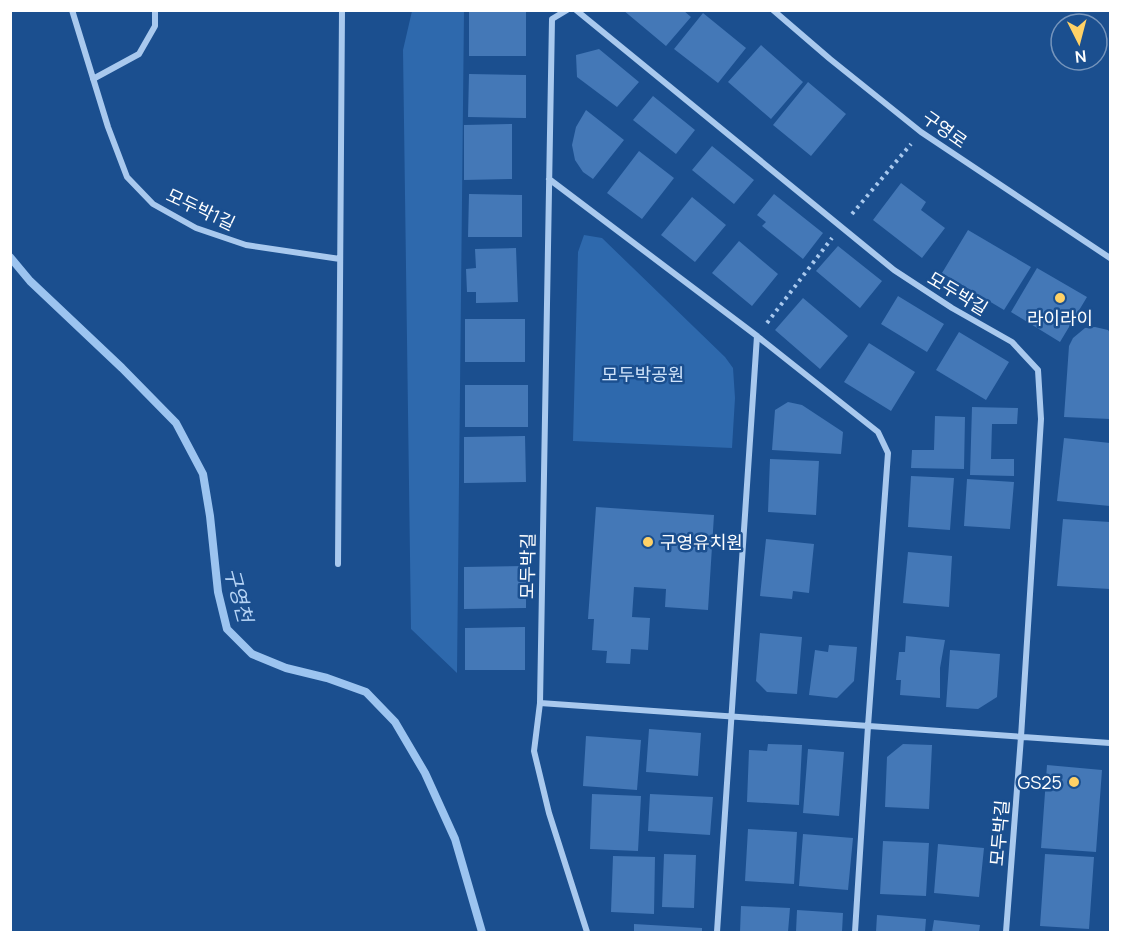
<svg xmlns="http://www.w3.org/2000/svg" width="1121" height="943" viewBox="0 0 1121 943" font-family="Manrope,'Noto Sans KR',sans-serif">
<rect width="100%" height="100%" fill="#1b4f8f"/>
<path fill="#2e69ad" d="M 412,11 L 464,11 L 457,673 L 411,629 L 403,50 Z
M 584,235 L 602,238 L 725,357 L 733,368 L 735,398 L 732,448 L 573,441 L 578,252 Z"/>
<g fill="none" stroke-linecap="round" stroke-linejoin="round">
<path stroke="#9cc4f0" stroke-width="8" d="M 10,257 L 30,281 L 122,368 L 176,423 L 203,474 L 210,516 L 218,592 L 227,629 L 252,654 L 286,668 L 327,678 L 366,692 L 395,722 L 425,773 L 455,839 L 482,932"/>
</g>
<path fill="#4478b7" d="M 623,10 L 683,10 L 691,17 L 666,46 Z
M 469,12 L 526,12 L 526,56 L 469,56 Z
M 703,13 L 746,48 L 718,83 L 674,49 Z
M 761,45 L 803,82 L 771,119 L 728,82 Z
M 599,49 L 639,82 L 617,107 L 577,77 L 576,55 Z
M 469,74 L 526,75 L 526,118 L 468,117 Z
M 808,82 L 846,114 L 811,156 L 773,125 Z
M 653,96 L 695,130 L 676,154 L 633,120 Z
M 586,110 L 624,140 L 593,179 L 583,172 L 575,160 L 572,145 L 576,127 Z
M 512,124 L 512,179 L 464,180 L 464,125 Z
M 712,146 L 754,180 L 734,204 L 692,170 Z
M 639,151 L 674,178 L 642,219 L 607,193 Z
M 901,183 L 926,202 L 921,210 L 945,228 L 922,258 L 873,220 Z
M 469,194 L 522,195 L 522,237 L 468,237 Z
M 774,194 L 823,233 L 803,259 L 762,226 L 766,222 L 757,215 Z
M 692,197 L 726,225 L 695,262 L 661,235 Z
M 968,230 L 1031,267 L 1004,310 L 942,273 Z
M 739,241 L 778,274 L 752,306 L 712,273 Z
M 838,246 L 882,281 L 860,308 L 816,271 Z
M 516,248 L 518,302 L 476,303 L 476,292 L 467,292 L 466,269 L 476,268 L 475,249 Z
M 1037,268 L 1087,297 L 1060,342 L 1011,312 Z
M 898,296 L 944,324 L 927,352 L 881,324 Z
M 803,298 L 848,336 L 820,369 L 775,330 Z
M 465,319 L 525,319 L 525,362 L 465,362 Z
M 1095,327 L 1108,330 L 1110,333 L 1110,419 L 1064,417 L 1069,346 L 1073,338 L 1085,328 Z
M 959,332 L 1009,362 L 986,400 L 936,370 Z
M 869,343 L 915,372 L 891,411 L 844,382 Z
M 465,385 L 528,385 L 528,427 L 465,427 Z
M 788,402 L 802,405 L 843,432 L 841,454 L 772,450 L 775,410 Z
M 972,407 L 1018,408 L 1017,424 L 992,424 L 991,459 L 1014,459 L 1014,476 L 970,475 Z
M 935,416 L 965,417 L 964,469 L 911,468 L 912,450 L 934,450 Z
M 525,436 L 526,482 L 464,483 L 464,437 Z
M 1064,438 L 1110,443 L 1110,506 L 1057,501 Z
M 770,459 L 819,461 L 816,515 L 768,512 Z
M 911,476 L 954,478 L 950,530 L 908,527 Z
M 967,479 L 1014,482 L 1010,529 L 964,526 Z
M 596,507 L 714,515 L 708,610 L 665,607 L 666,589 L 634,587 L 632,617 L 650,618 L 648,650 L 631,649 L 630,664 L 606,663 L 607,651 L 592,650 L 594,619 L 588,619 Z
M 1063,519 L 1110,522 L 1110,589 L 1057,586 Z
M 766,539 L 814,544 L 809,593 L 793,591 L 792,599 L 760,596 Z
M 908,552 L 952,556 L 949,607 L 903,603 Z
M 526,566 L 526,608 L 464,609 L 464,567 Z
M 525,627 L 525,670 L 465,670 L 465,628 Z
M 760,633 L 802,637 L 797,694 L 767,692 L 756,681 Z
M 906,636 L 945,640 L 940,668 L 940,698 L 900,695 L 901,680 L 896,680 L 899,652 L 905,652 Z
M 829,645 L 857,647 L 854,681 L 837,698 L 809,695 L 815,650 L 828,652 Z
M 950,650 L 1000,654 L 997,697 L 978,709 L 946,707 Z
M 649,729 L 701,733 L 698,776 L 646,772 Z
M 586,736 L 641,740 L 637,790 L 583,786 Z
M 768,744 L 802,745 L 799,805 L 747,802 L 749,750 L 767,751 Z
M 903,744 L 932,745 L 929,809 L 885,807 L 887,757 Z
M 808,749 L 844,752 L 839,816 L 803,813 Z
M 1047,765 L 1102,770 L 1096,852 L 1041,848 Z
M 592,794 L 641,796 L 638,851 L 590,849 Z
M 650,794 L 713,797 L 710,835 L 648,831 Z
M 748,829 L 797,832 L 794,884 L 745,881 Z
M 803,834 L 853,838 L 848,890 L 799,886 Z
M 883,841 L 929,843 L 926,896 L 880,894 Z
M 938,844 L 984,848 L 979,897 L 934,893 Z
M 664,854 L 696,855 L 694,908 L 662,907 Z
M 1045,854 L 1094,857 L 1089,929 L 1040,926 Z
M 613,856 L 655,857 L 654,914 L 611,912 Z
M 741,906 L 790,908 L 788,932 L 740,932 Z
M 797,910 L 843,913 L 842,932 L 796,932 Z
M 877,915 L 926,919 L 925,932 L 876,932 Z
M 934,920 L 980,925 L 979,932 L 932,932 Z
M 634,924 L 702,928 L 702,932 L 634,932 Z"/>
<g fill="none" stroke-linecap="round" stroke-linejoin="round">
<path stroke="#a9c9ee" stroke-width="4" stroke-dasharray="3 4.5" stroke-linecap="butt" d="M 852,214 L 911,144
M 767,323 L 832,238"/>
<path stroke="#a9c9ee" stroke-width="6" d="M 72,10 L 108,127 L 127,177 L 153,204 L 196,228 L 246,245 L 340,259
M 567,10 L 552,19 L 540,703 L 534,751 L 549,813 L 587,932
M 576,10 L 894,270 L 952,308 L 1012,342 L 1038,370 L 1041,419 L 1021,737 L 1006,932
M 773,10 L 830,59 L 921,132 L 1110,258
M 93,79 L 139,54 L 155,26 L 155,10
M 549,179 L 757,336 L 878,432 L 888,453 L 868,726 L 855,932
M 338,564 L 342,10
M 540,703 L 1110,743
M 717,932 L 757,336"/>
</g>
<g fill="#ffd166" stroke="#1b4f8f" stroke-width="2">
<circle cx="1060" cy="298" r="6"/>
<circle cx="648" cy="542" r="6"/>
<circle cx="1074" cy="782" r="6"/>
</g>
<g text-anchor="middle" dominant-baseline="central" stroke-width="5" stroke-linejoin="round" paint-order="stroke">
<g font-size="18" fill="#fff" stroke="#1b4f8f">
<text transform="translate(945 129) rotate(35)">구영로</text>
<text transform="translate(201 209) rotate(25)">모두박1길</text>
<text transform="translate(958 293) rotate(31)">모두박길</text>
<text transform="translate(527 566) rotate(-89)">모두박길</text>
<text transform="translate(999 833) rotate(-85)">모두박길</text>
</g>
<g font-size="18" fill="#fff" stroke="#1b4f8f">
<text x="1060" y="318">라이라이</text>
<text x="660" y="542" text-anchor="start">구영유치원</text>
<text x="1062" y="782" text-anchor="end">GS25</text>
</g>
<g font-size="18" fill="#cfe3fa" stroke="#1b4f8f">
<text x="643" y="374">모두박공원</text>
</g>
<g font-size="20" font-style="italic" fill="#b5d3f5" stroke="#1b4f8f">
<text transform="translate(239 595) rotate(75)">구영천</text>
</g>
</g>
<rect width="1121" height="943" fill="none" stroke="#ffffff" stroke-width="24"/>
<g transform="translate(1079 42) rotate(174)"><circle r="28" fill="#1b4f8f" stroke="#7695bc" stroke-width="1.5"/>
<path d="M0-4.5L10 22L0 15L-10 22Z" fill="#ffd166"/>
<text y="-9" font-size="16" font-weight="bold" text-anchor="middle" fill="#ffffff">N</text>
</g>
</svg>
